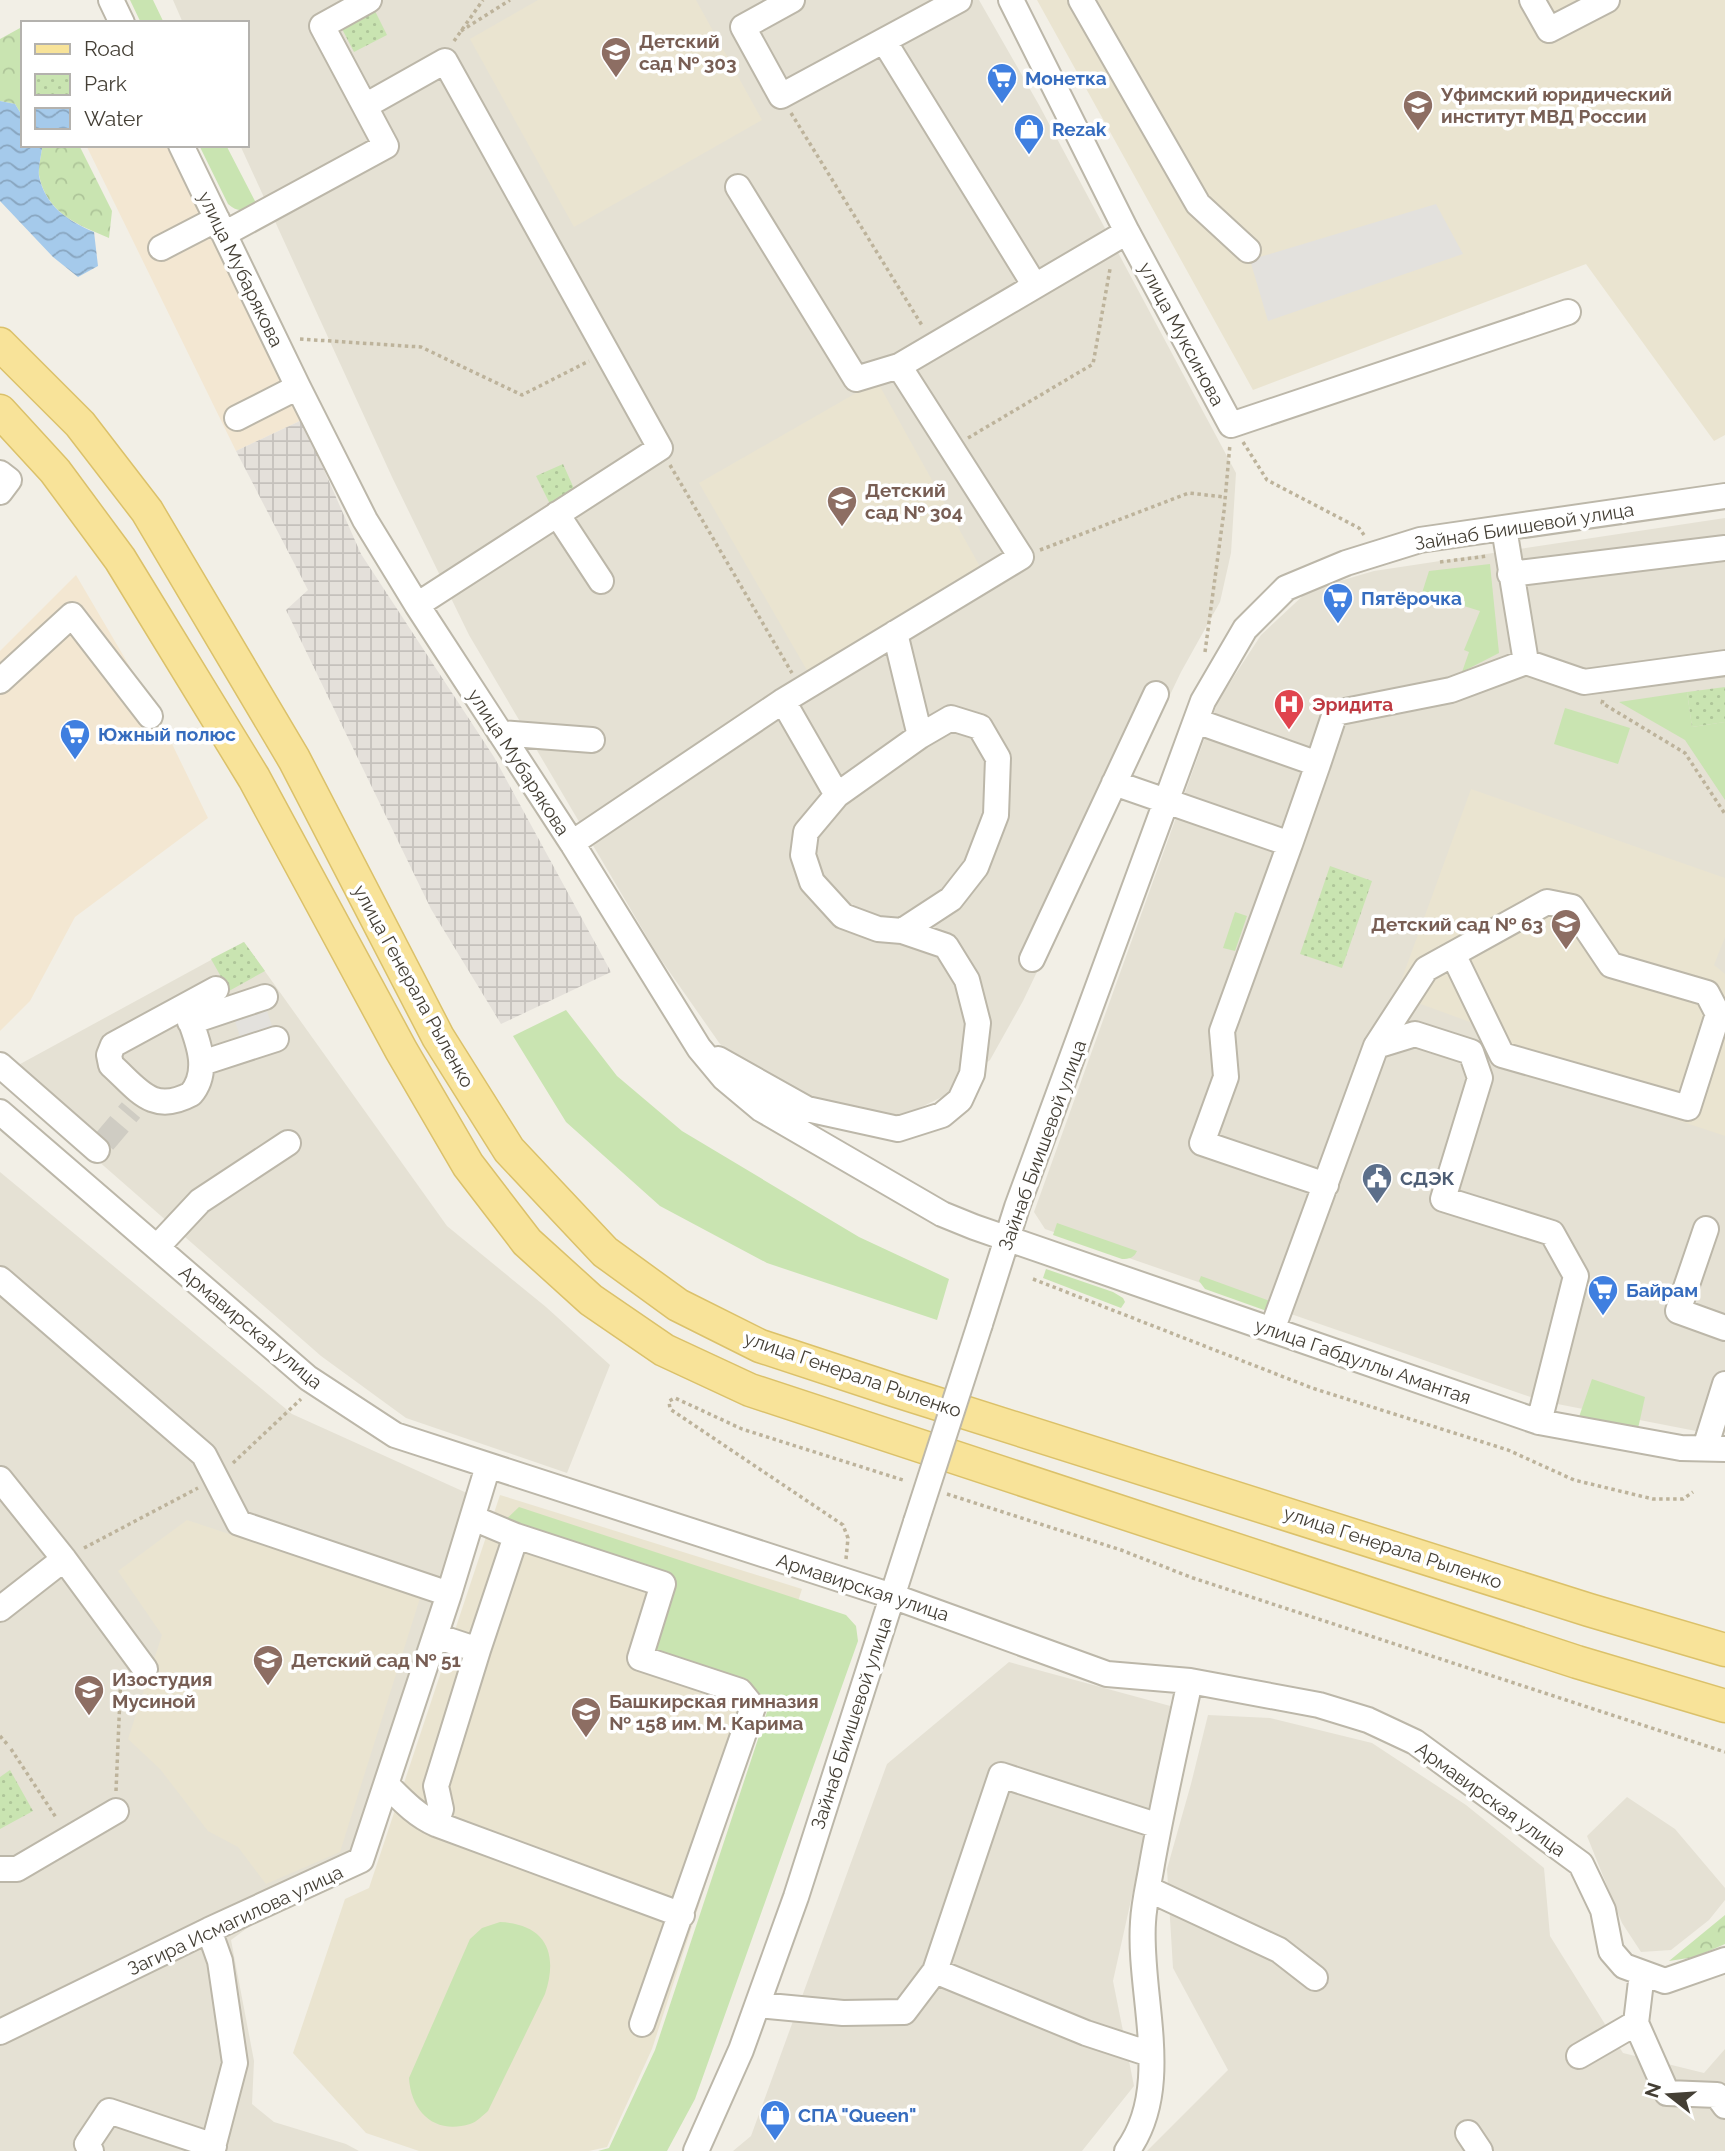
<svg xmlns="http://www.w3.org/2000/svg" width="1725" height="2151" viewBox="0 0 1725 2151" font-family="Raleway,sans-serif">
<defs>
<pattern id="industrial-grid" width="8" height="8" patternUnits="userSpaceOnUse" patternTransform="scale(1.75)"><rect width="8" height="8" fill="#e4e0da"/><path d="M0 4h8M4 0v8" fill="none" stroke="#c5c1bc"/></pattern>
<pattern id="forest-crowns" width="20" height="18" patternUnits="userSpaceOnUse" patternTransform="scale(1.75)"><rect width="20" height="18" fill="#c9e4b1"/><path d="M2 6a3 3 0 1 1 6 0M12 15a3 3 0 1 1 6 0" fill="none" stroke="#aec599"/></pattern>
<pattern id="park-dots" width="8" height="8" patternUnits="userSpaceOnUse" patternTransform="scale(1.75)"><rect width="8" height="8" fill="#c9e4b1"/><path d="M2 2h.1M6 6h.1" fill="none" stroke="#aec599" stroke-width="1.8" stroke-linecap="round"/></pattern>
<pattern id="water-waves" width="16" height="10" patternUnits="userSpaceOnUse" patternTransform="scale(1.75)"><rect width="16" height="10" fill="#a5caeb"/><path d="M0 5q4-4 8 0t8 0" fill="none" stroke="#88a5bf"/></pattern>
</defs>
<rect width="100%" height="100%" fill="#f2efe6"/>
<path fill="#e5e1d4" d="M 173,0 L 979,0 L 1039,105 L 1236,473 L 1231,553 L 1220,602 L 1181,672 L 1023,1001 L 990,1060 L 944,1096 L 901,1117 L 806,1098 L 720,1044 L 657,954 L 469,635 L 392,477 L 240,145 L 247,145 L 247,23 L 183,23 Z
M 1725,518 L 1725,1426 L 1696,1431 L 1542,1401 L 1045,1229 L 1034,1212 L 1218,701 L 1261,635 L 1309,590 L 1374,571 Z
M 244,942 L 447,1226 L 546,1307 L 610,1365 L 567,1473 L 406,1418 L 321,1356 L 0,1075 Z
M 0,1172 L 292,1414 L 469,1494 L 356,1848 L 231,1940 L 254,2061 L 252,2104 L 274,2122 L 346,2144 L 359,2151 L 0,2151 Z
M 1009,1662 L 1174,1707 L 1113,1981 L 1134,2086 L 1082,2151 L 733,2151 L 751,2136 L 887,1764 Z
M 1208,1715 L 1270,1718 L 1372,1743 L 1466,1805 L 1544,1868 L 1550,1936 L 1623,2053 L 1704,2073 L 1725,2049 L 1725,2151 L 1147,2151 L 1228,2070 L 1173,1968 L 1167,1869 L 1191,1784 Z
M 1627,1797 L 1675,1829 L 1725,1888 L 1725,1900 L 1709,1920 L 1671,1950 L 1641,1952 L 1622,1923 L 1587,1836 Z"/>
<path fill="#f3e7d2" d="M 86,145 L 167,145 L 302,420 L 236,451 Z
M 76,575 L 157,713 L 208,818 L 75,917 L 30,1001 L 0,1031 L 0,651 Z"/>
<path fill="url(#industrial-grid)" d="M 302,420 L 361,554 L 494,757 L 611,972 L 501,1024 L 431,909 L 286,610 L 308,590 L 236,451 Z"/>
<path fill="#eae4d0" d="M 538,0 L 696,0 L 762,120 L 574,227 L 470,39 Z
M 1037,0 L 1725,0 L 1725,435 L 1714,441 L 1586,264 L 1253,390 Z
M 877,381 L 984,574 L 812,679 L 699,483 Z
M 1471,789 L 1725,878 L 1725,937 L 1714,965 L 1725,974 L 1725,1136 L 1491,1058 L 1470,1022 L 1396,995 Z
M 500,1495 L 802,1589 L 652,2049 L 607,2147 L 589,2151 L 419,2151 L 366,2133 L 293,2053 L 345,1899 L 369,1888 Z
M 187,1520 L 420,1598 L 340,1852 L 266,1884 L 238,1847 L 208,1831 L 160,1769 L 128,1739 L 162,1635 L 118,1571 Z"/>
<path fill="#c9e4b1" d="M 130,0 L 153,0 L 164,23 L 141,23 Z
M 199,145 L 226,145 L 257,205 C 245,211 238,213 228,204 Z
M 1490,564 L 1499,653 L 1462,672 L 1469,652 L 1464,650 L 1480,611 L 1422,593 L 1429,571 Z
M 1687,692 L 1692,727 L 1725,722 L 1725,800 L 1685,740 L 1619,702 Z
M 1565,708 L 1630,728 L 1618,764 L 1554,744 Z
M 1235,912 L 1247,916 L 1235,951 L 1223,948 Z
M 566,1010 L 617,1076 L 682,1131 L 859,1237 L 949,1279 L 937,1320 L 767,1263 L 660,1206 L 566,1122 L 513,1036 Z
M 1057,1223 L 1137,1251 C 1134,1258 1129,1259 1122,1259 L 1053,1235 Z
M 1046,1269 L 1113,1292 L 1123,1298 L 1125,1302 L 1121,1308 L 1043,1278 Z
M 1201,1276 L 1278,1304 L 1270,1309 L 1264,1310 L 1205,1289 L 1199,1281 Z
M 1592,1379 L 1645,1397 L 1637,1433 L 1579,1417 Z
M 519,1507 L 846,1615 L 856,1626 L 858,1641 L 695,2099 L 667,2151 L 598,2151 L 609,2148 L 655,2050 L 767,1712 L 746,1689 L 666,1659 L 652,1648 L 671,1576 L 501,1524 Z
M 500,1922 C 545,1924 559,1952 545,1994 L 488,2111 C 483,2115 477,2122 470,2124 C 435,2135 411,2112 409,2078 L 470,1939 L 482,1928 Z"/>
<path fill="url(#forest-crowns)" d="M 20,28 L 23,30 L 23,117 L 15,104 L 0,101 L 0,39 Z
M 40,145 L 79,145 L 112,211 L 109,238 C 78,225 46,213 39,175 C 38,167 41,157 42,148 Z
M 1725,1915 L 1725,1944 L 1695,1957 L 1669,1961 Z"/>
<path fill="url(#park-dots)" d="M 373,7 L 387,35 L 354,52 L 340,25 Z
M 563,464 L 576,493 L 551,506 L 536,476 Z
M 1725,687 L 1725,722 L 1692,727 L 1687,692 Z
M 1330,866 L 1372,881 L 1342,968 L 1300,954 Z
M 244,942 L 265,971 L 229,991 L 211,959 Z
M 10,1770 L 33,1811 L 0,1829 L 0,1777 Z"/>
<path fill="#e3e1dd" d="M 1436,204 L 1463,254 L 1268,321 L 1250,260 Z
M 267,1011 L 272,1026 L 240,1037 L 235,1021 Z"/>
<path fill="url(#water-waves)" d="M 0,101 L 15,104 L 23,117 L 23,145 L 40,145 L 42,148 C 41,157 38,167 39,176 C 45,206 68,221 94,232 L 98,266 L 78,277 L 53,257 L 0,201 Z"/>
<g fill="none" stroke-linecap="round" stroke-linejoin="round">
<path stroke="#cfccc3" stroke-width="24" stroke-dasharray="24 12" stroke-linecap="butt" d="M 104,1142 L 131,1110"/>
<g stroke="#bcb7a9" stroke-width="28">
<path id="minor" d="M 111,0 L 122,23
M 792,0 L 743,27 L 781,96 L 959,0
M 1011,0 L 1127,232 L 1231,425 L 1568,312
M 1081,0 L 1198,204 L 1248,250
M 1532,0 L 1549,30 L 1607,0
M 884,41 L 1035,286
M 365,106 L 445,61 L 660,448 L 417,605
M 181,145 L 298,387 L 365,520 L 417,605 L 572,843 L 699,1048 L 724,1078 L 761,1109 L 942,1214 L 974,1227 L 1539,1422 L 1681,1448 L 1725,1449
M 738,187 L 856,379 L 899,366
M 224,234 L 386,146 L 322,26 L 369,0
M 161,248 L 217,219
M 237,418 L 298,387
M 0,473 L 9,480 L 0,492
M 557,514 L 601,581
M 1504,528 L 1526,662
M 1510,574 L 1725,548
M 895,633 L 920,736
M 0,681 L 72,615 L 150,716
M 783,701 L 837,795
M 1196,721 L 1318,764 L 1290,844
M 500,733 L 592,740
M 1318,764 L 1335,713 L 1451,690 L 1526,662 L 1584,682 L 1725,663
M 1114,783 L 1290,844 L 1222,1031 L 1226,1077 L 1202,1143 L 1326,1185
M 572,843 L 783,701 L 1021,557 L 899,366 L 1127,232
M 1453,954 L 1502,1055 L 1688,1108 L 1718,1014
M 1032,959 L 1156,694
M 185,1006 C 194,1033 213,1068 191,1094 C 152,1115 138,1089 111,1065 L 109,1055 L 113,1045 L 216,989
M 190,1022 L 265,997
M 1376,1046 L 1426,969 L 1547,902 L 1572,907 L 1611,965 L 1707,993 L 1718,1014 L 1725,1016
M 718,1059 L 807,1109 L 898,1129 L 942,1115 L 960,1100 L 972,1074 L 978,1023 L 967,980 L 946,946 L 902,931 L 878,929 L 843,916 L 812,882 L 803,855 L 806,832 L 837,795 L 920,736 L 951,718 L 980,727 L 998,758 L 996,815 L 976,867 L 951,899 L 902,931
M 202,1063 L 276,1039
M 0,1065 L 97,1150
M 0,1112 L 308,1378 L 395,1435 L 892,1596 L 1107,1674 L 1190,1681 L 1319,1705 L 1368,1720 L 1415,1742 L 1581,1864 L 1603,1910 L 1611,1951 L 1624,1966 L 1665,1981 L 1725,1960
M 1706,1229 L 1678,1311 L 1725,1328
M 157,1247 L 200,1201 L 288,1143
M 0,1279 L 204,1455 L 239,1523 L 449,1594
M 980,1324 L 1017,1207 L 1203,701 L 1245,629 L 1286,588 L 1346,563 L 1420,540 L 1725,496
M 1272,1330 L 1376,1046 L 1415,1034 L 1471,1052 L 1480,1078 L 1443,1199 L 1552,1233 L 1576,1276 L 1539,1422
M 1705,1448 L 1725,1384
M 0,1479 L 64,1559 L 145,1669
M 473,1518 L 516,1536 L 663,1584 L 640,1658 L 740,1691 L 753,1707 L 642,2024
M 0,1609 L 64,1559
M 436,1636 L 478,1650
M 387,1785 C 403,1801 416,1815 436,1824 L 682,1915
M 436,1824 L 441,1809 L 436,1786 L 478,1650 L 516,1536
M 0,1869 L 17,1869 L 116,1811
M 1148,1889 L 1279,1950 L 1315,1978
M 209,1930 L 220,1961 L 235,2063 L 212,2151
M 935,1971 L 1001,1775 L 1159,1826
M 758,2005 L 843,2013 L 904,2012 L 935,1971 L 1086,2033 L 1150,2054
M 1636,2023 L 1667,2093 L 1717,2095 L 1725,2106
M 0,2032 L 209,1930 L 361,1860 L 449,1594 L 488,1466
M 1579,2056 L 1636,2023 L 1642,1973
M 1468,2133 L 1480,2151
M 91,2151 L 87,2144 L 109,2111 L 214,2146
M 696,2151 L 741,2050 L 796,1897 L 916,1522
M 1127,2151 C 1174,2087 1138,1994 1143,1922 C 1144,1902 1149,1883 1152,1864 C 1163,1802 1177,1742 1190,1681"/>
</g>
<g stroke="#dbc16a" stroke-width="35">
<path id="major" d="M 0,344 L 80,424 L 147,511 L 294,759 L 438,1037 L 509,1150 L 605,1252 L 678,1305 L 760,1346 L 894,1390 L 1589,1610 L 1725,1650
M 0,411 L 55,471 L 120,559 L 254,778 L 401,1050 L 468,1165 L 527,1242 L 591,1300 L 664,1350 L 750,1390 L 1577,1662 L 1725,1706"/>
</g>
<path stroke="#bdb39b" stroke-width="3.5" stroke-dasharray="3.5 3.5" stroke-linecap="butt" d="M 461,31 L 510,0
M 454,41 L 483,0
M 791,113 L 923,327
M 300,339 L 421,347 L 522,395 L 589,361
M 968,438 L 1093,364 L 1110,269
M 1243,442 L 1267,480 L 1359,528 L 1364,535
M 670,465 L 792,673
M 1040,550 L 1189,493 L 1224,497
M 1440,562 L 1488,556
M 1205,652 L 1224,511 L 1230,444
M 1603,700 L 1602,703 L 1685,753 L 1725,814
M 1033,1279 L 1312,1388 L 1508,1450 L 1574,1480 L 1653,1499 L 1683,1499 L 1693,1492
M 233,1463 L 301,1399
M 947,1494 L 1121,1550 L 1193,1578 L 1725,1752
M 84,1548 L 198,1488
M 846,1559 L 848,1538 L 843,1525 L 670,1409 L 669,1401 L 675,1398 L 742,1429 L 906,1481
M 0,1736 L 7,1744
M 11,1749 L 57,1819
M 116,1791 L 121,1673"/>
<use href="#minor" stroke="#fff" stroke-width="24"/>
<use href="#major" stroke="#f8e399" stroke-width="32"/>
<g stroke="#bcb7a9" stroke-width="28" stroke-linecap="butt">
<path id="minor-bridge" d="M 916,1522 L 980,1324"/>
</g>
<use href="#minor-bridge" stroke="#fff" stroke-width="24"/>
</g>
<defs>
<g id="school-pin" transform="scale(1.575)"><path d="M0 17L-7.5 6A9.5 9.5 0 1 1 7.5 6Z" fill="#8d6e63" stroke="#fff"/><path d="M0-5L7-2L0 1L-7-2ZM-4 1L0 2.5L4 1V4Q0 6-4 4Z" fill="#fff"/></g>
<g id="supermarket-pin" transform="scale(1.575)"><path d="M0 17L-7.5 6A9.5 9.5 0 1 1 7.5 6Z" fill="#3f7fe0" stroke="#fff"/><path d="M-6-5.5h2.5l.6 2H6L4.5 2H-2.5L-4.4-4H-6ZM-1.5 3.2a1.3 1.3 0 1 0 .1 0ZM3 3.2a1.3 1.3 0 1 0 .1 0Z" fill="#fff"/></g>
<g id="university-pin" transform="scale(1.575)"><path d="M0 17L-7.5 6A9.5 9.5 0 1 1 7.5 6Z" fill="#8d6e63" stroke="#fff"/><path d="M0-5L7-2L0 1L-7-2ZM-4 1L0 2.5L4 1V4Q0 6-4 4Z" fill="#fff"/></g>
<g id="shop-pin" transform="scale(1.575)"><path d="M0 17L-7.5 6A9.5 9.5 0 1 1 7.5 6Z" fill="#3f7fe0" stroke="#fff"/><path d="M-5-2.5h2.3a2.7 3.5 0 0 1 5.4 0H5L5.5 6h-11ZM-1.5-2.5h3a1.5 2.3 0 0 0-3 0Z" fill="#fff"/></g>
<g id="hospital-pin" transform="scale(1.575)"><path d="M0 17L-7.5 6A9.5 9.5 0 1 1 7.5 6Z" fill="#e0444e" stroke="#fff"/><path d="M-5-5h3v3.5h4V-5h3V5h-3V1.5h-4V5h-3Z" fill="#fff"/></g>
<g id="civic-pin" transform="scale(1.575)"><path d="M0 17L-7.5 6A9.5 9.5 0 1 1 7.5 6Z" fill="#5c6f8a" stroke="#fff"/><path d="M-.6-6.5H3V-4.5H.6V-3L4-1V1h2V6H-6V1h2V-1L-.6-3ZM-1.2 2.5V6h2.4V2.5Z" fill="#fff"/></g>
</defs>
<g fill-rule="evenodd">
<use href="#school-pin" x="616" y="52"/>
<use href="#supermarket-pin" x="1002" y="78"/>
<use href="#university-pin" x="1418" y="105"/>
<use href="#shop-pin" x="1029" y="129"/>
<use href="#school-pin" x="842" y="501"/>
<use href="#supermarket-pin" x="1338" y="598"/>
<use href="#hospital-pin" x="1289" y="704"/>
<use href="#supermarket-pin" x="75" y="734"/>
<use href="#school-pin" x="1566" y="924"/>
<use href="#civic-pin" x="1377" y="1178"/>
<use href="#supermarket-pin" x="1603" y="1290"/>
<use href="#school-pin" x="268" y="1660"/>
<use href="#school-pin" x="89" y="1690"/>
<use href="#school-pin" x="586" y="1712"/>
<use href="#shop-pin" x="775" y="2115"/>
</g>
<g text-anchor="middle" dominant-baseline="central" stroke-width="7" stroke-linejoin="round" paint-order="stroke">
<g font-size="19" font-weight="bold" fill="#785e54" stroke="#fff" text-anchor="start">
<text x="639" y="41">Детский<tspan x="639" dy="22">сад № 303</tspan></text>
<text x="1441" y="94">Уфимский юридический<tspan x="1441" dy="22">институт МВД России</tspan></text>
<text x="865" y="490">Детский<tspan x="865" dy="22">сад № 304</tspan></text>
<text x="1543" y="924" text-anchor="end">Детский сад № 63</text>
<text x="291" y="1660">Детский сад № 51</text>
<text x="112" y="1679">Изостудия<tspan x="112" dy="22">Мусиной</tspan></text>
<text x="609" y="1701">Башкирская гимназия<tspan x="609" dy="22">№ 158 им. М. Карима</tspan></text>
</g>
<g font-size="19" font-weight="bold" fill="#366cbe" stroke="#fff" text-anchor="start">
<text x="1025" y="78">Монетка</text>
<text x="1052" y="129">Rezak</text>
<text x="1361" y="598">Пятёрочка</text>
<text x="98" y="734">Южный полюс</text>
<text x="1626" y="1290">Байрам</text>
<text x="798" y="2115">СПА "Queen"</text>
</g>
<g font-size="19" fill="#443f35" stroke="#fff">
<text transform="translate(241 269) rotate(64)">улица Мубарякова</text>
<text transform="translate(1182 334) rotate(62)">улица Муксинова</text>
<text transform="translate(1524 526) rotate(-9)">Зайнаб Биишевой улица</text>
<text transform="translate(519 762) rotate(57)">улица Мубарякова</text>
<text transform="translate(414 986) rotate(61)">улица Генерала Рыленко</text>
<text transform="translate(1042 1145) rotate(-70)">Зайнаб Биишевой улица</text>
<text transform="translate(251 1327) rotate(40)">Армавирская улица</text>
<text transform="translate(1363 1361) rotate(19)">улица Габдуллы Амантая</text>
<text transform="translate(853 1374) rotate(19)">улица Генерала Рыленко</text>
<text transform="translate(1393 1547) rotate(18)">улица Генерала Рыленко</text>
<text transform="translate(863 1587) rotate(18)">Армавирская улица</text>
<text transform="translate(851 1723) rotate(-72)">Зайнаб Биишевой улица</text>
<text transform="translate(1491 1799) rotate(36)">Армавирская улица</text>
<text transform="translate(235 1920) rotate(-25)">Загира Исмагилова улица</text>
</g>
<g font-size="19" font-weight="bold" fill="#be3a42" stroke="#fff" text-anchor="start">
<text x="1312" y="704">Эридита</text>
</g>
<g font-size="19" font-weight="bold" fill="#4e5e75" stroke="#fff" text-anchor="start">
<text x="1400" y="1178">СДЭК</text>
</g>
</g>
<rect x="21" y="21" width="228" height="126" fill="#ffffff" stroke="#b4b2ae" stroke-width="2"/>
<rect x="35" y="44" width="35" height="10" fill="#f8e399" stroke="#b4b2ae" stroke-width="2"/>
<text x="84" y="56" font-size="21" fill="#443f35">Road</text>
<rect x="35" y="74" width="35" height="21" fill="url(#park-dots)" stroke="#b4b2ae" stroke-width="2"/>
<text x="84" y="91" font-size="21" fill="#443f35">Park</text>
<rect x="35" y="108" width="35" height="21" fill="url(#water-waves)" stroke="#b4b2ae" stroke-width="2"/>
<text x="84" y="126" font-size="21" fill="#443f35">Water</text>
<g transform="translate(1669 2095) rotate(287)" stroke="#ffffff" stroke-width="5" paint-order="stroke">
<path d="M0-5L12 26L0 18L-12 26Z" fill="#443f35"/>
<text y="-10" font-size="19" font-weight="bold" text-anchor="middle" fill="#443f35">N</text>
</g>
</svg>
